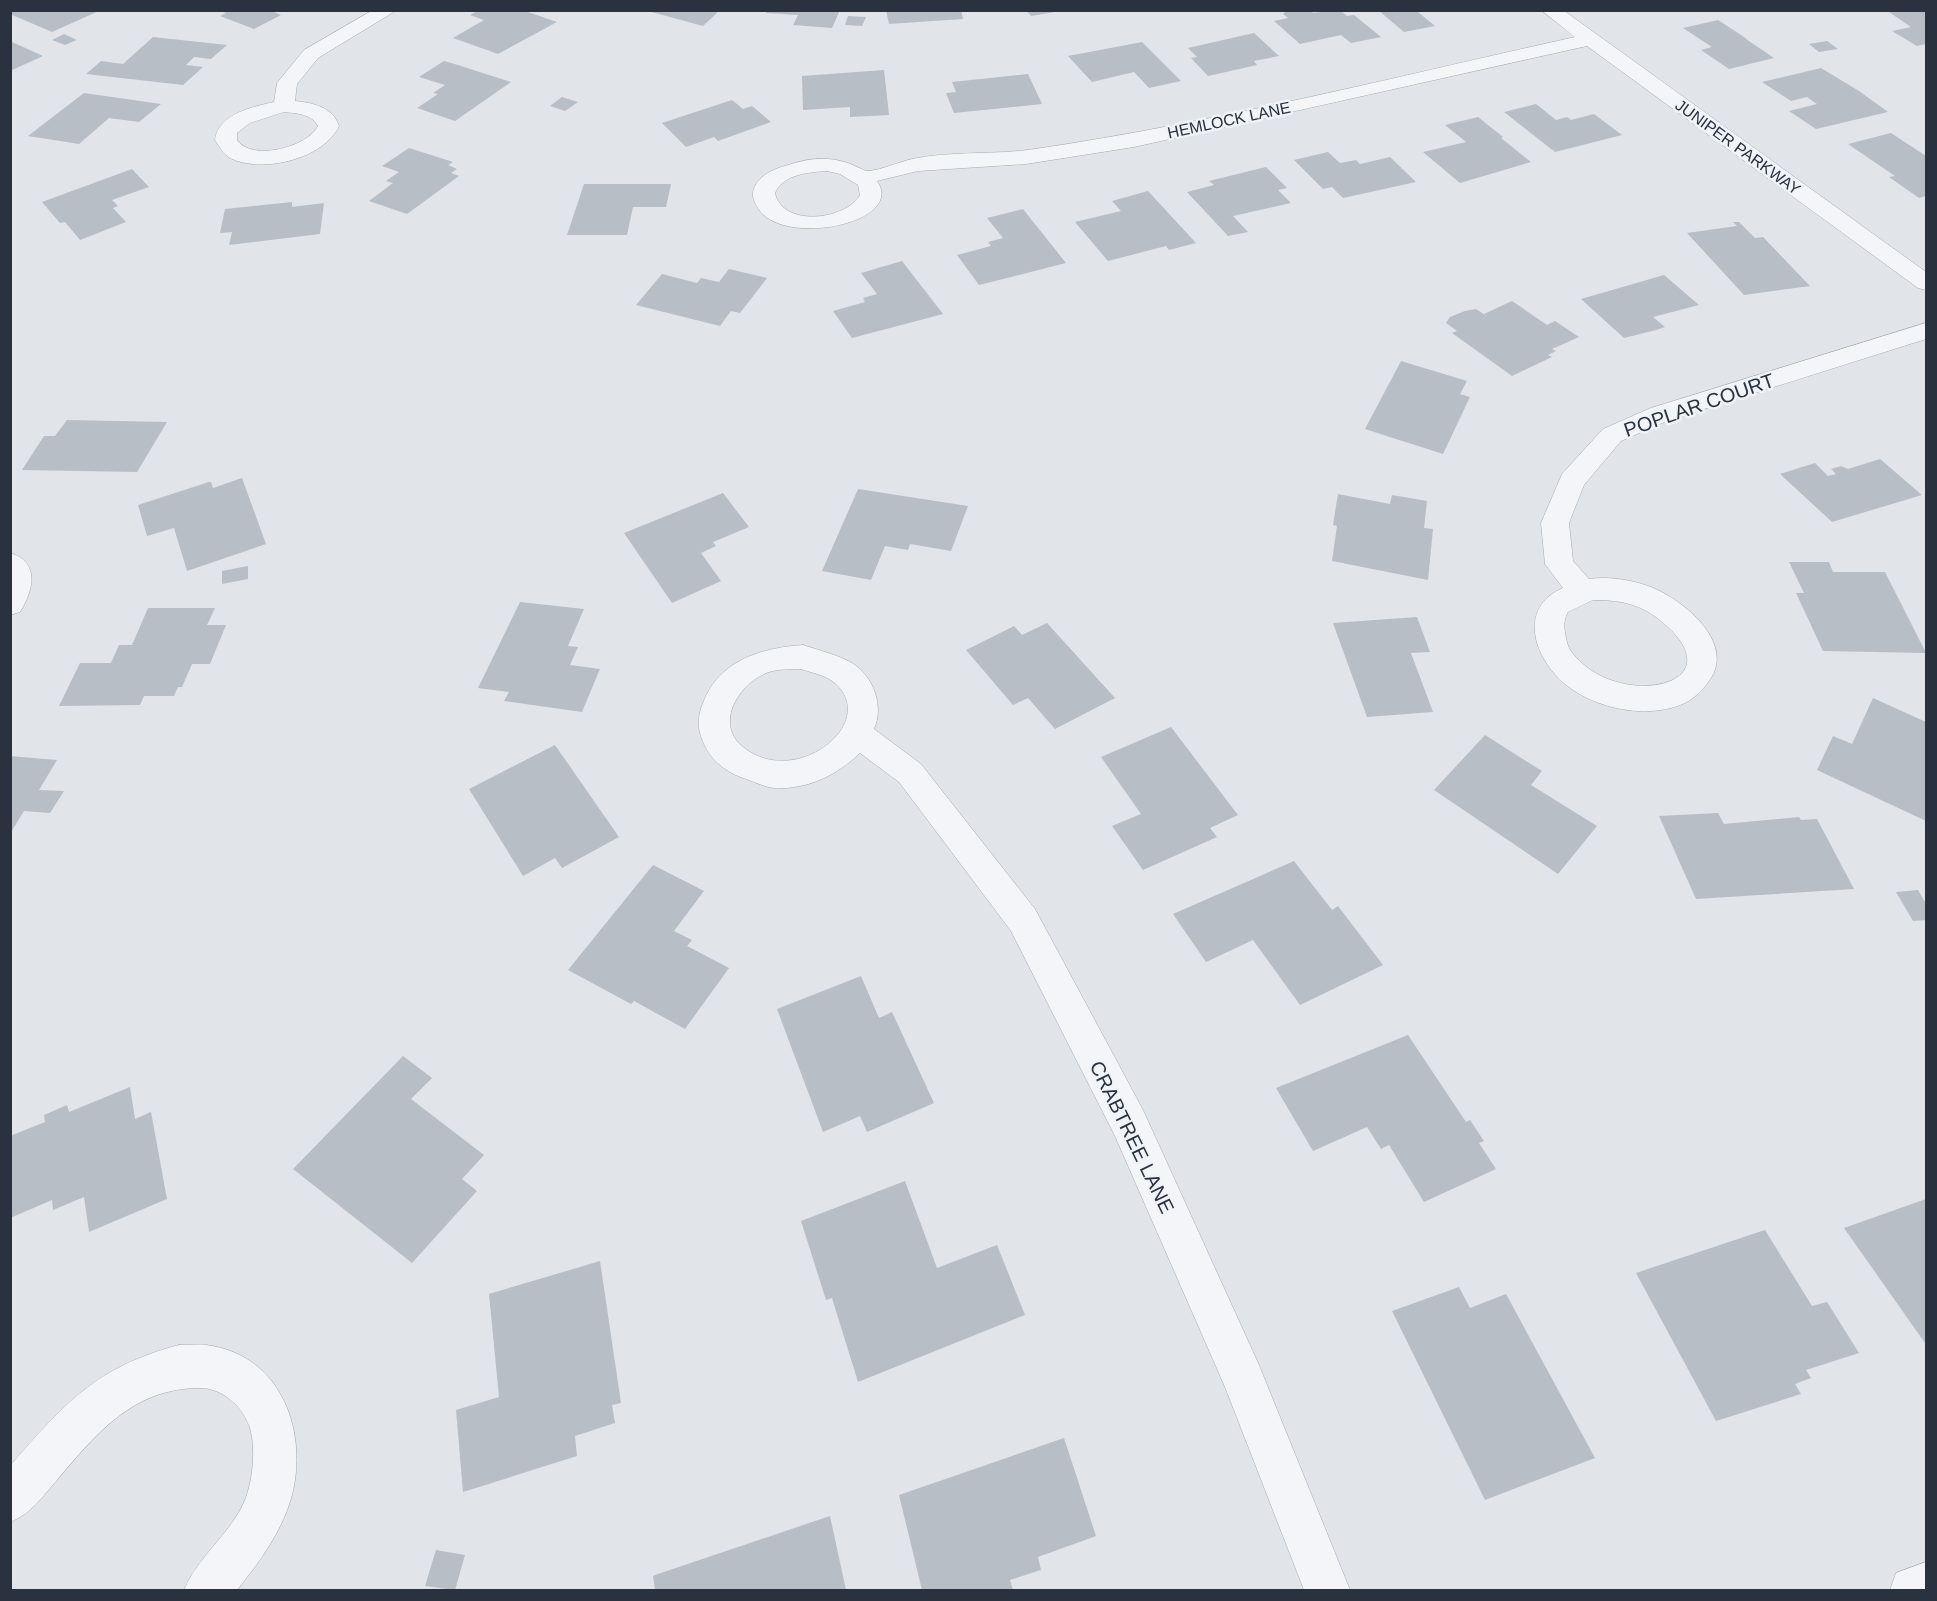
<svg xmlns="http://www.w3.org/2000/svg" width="1937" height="1601" viewBox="0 0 1937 1601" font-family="Helvetica,sans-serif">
<rect width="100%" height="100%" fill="#e1e4e9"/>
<path fill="#b8bec6" d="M 10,10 L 101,10 L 52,32 L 10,14 Z
M 269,10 L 281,15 L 254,29 L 220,16 L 226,13 L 219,11 Z
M 479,10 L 522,10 L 557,22 L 498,54 L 453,38 L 484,20 L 470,15 Z
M 644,10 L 720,10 L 703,26 Z
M 767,10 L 840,10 L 832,28 L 793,25 L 798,15 L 766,13 Z
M 886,10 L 961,10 L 963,19 L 889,24 Z
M 1026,10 L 1055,10 L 1055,12 L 1031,16 Z
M 1287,10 L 1311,10 L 1313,13 L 1340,10 L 1347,16 L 1354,15 L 1381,37 L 1351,43 L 1341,35 L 1300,44 L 1274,21 L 1288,18 L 1283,14 Z
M 1378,10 L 1421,10 L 1418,12 L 1435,26 L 1404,32 Z
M 1886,10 L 1926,10 L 1926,44 L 1917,46 L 1892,31 L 1911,27 Z
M 848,16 L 866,17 L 862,26 L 845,25 Z
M 1718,20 L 1747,39 L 1746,39 L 1774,58 L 1729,69 L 1701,50 L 1712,47 L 1683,28 Z
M 1254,33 L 1279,56 L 1254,61 L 1257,65 L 1208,76 L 1191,58 L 1197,57 L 1188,48 Z
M 64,34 L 77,40 L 65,45 L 52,40 Z
M 153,37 L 227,45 L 211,59 L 194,57 L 186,65 L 203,67 L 183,85 L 86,74 L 101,61 L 123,64 Z
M 1827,41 L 1838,49 L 1819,52 L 1809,44 Z
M 12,42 L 43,56 L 10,71 Z
M 1142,42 L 1181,81 L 1149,88 L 1134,72 L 1092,82 L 1068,56 Z
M 444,61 L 458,65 L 511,82 L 455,121 L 417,108 L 438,94 L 433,93 L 445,85 L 419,77 Z
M 1821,68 L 1859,91 L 1888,112 L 1816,129 L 1789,111 L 1817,104 L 1807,97 L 1791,101 L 1762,82 Z
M 884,70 L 889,115 L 850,117 L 850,107 L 803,110 L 802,76 Z
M 1028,74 L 1042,104 L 954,113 L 946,93 L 956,92 L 952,82 Z
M 84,93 L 161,104 L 139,122 L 109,118 L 79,144 L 28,136 Z
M 562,97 L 578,102 L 565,111 L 550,106 Z
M 732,100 L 743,109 L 752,106 L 771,122 L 718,141 L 714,137 L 686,147 L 662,123 Z
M 1536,104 L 1556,120 L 1567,117 L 1571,120 L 1594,114 L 1622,135 L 1555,152 L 1504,112 Z
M 1478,117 L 1503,137 L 1501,138 L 1531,162 L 1460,183 L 1423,152 L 1466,142 L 1445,125 Z
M 1891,133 L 1926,156 L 1926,196 L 1919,198 L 1889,177 L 1895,176 L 1848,144 Z
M 409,148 L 453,162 L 448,165 L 457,169 L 451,173 L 459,176 L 407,214 L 369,201 L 393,183 L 386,181 L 399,172 L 382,166 Z
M 1328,152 L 1340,163 L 1356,160 L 1360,164 L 1390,157 L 1416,182 L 1343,198 L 1332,187 L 1323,189 L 1294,160 Z
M 1266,167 L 1287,188 L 1278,190 L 1291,203 L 1233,216 L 1248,232 L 1228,236 L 1187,192 L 1214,185 L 1209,181 Z
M 132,169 L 149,187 L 112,200 L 118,206 L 113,208 L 126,222 L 80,240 L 65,222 L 60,223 L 42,202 Z
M 584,184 L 671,184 L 666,207 L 633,207 L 627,235 L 567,235 Z
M 1148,191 L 1196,243 L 1169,250 L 1166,246 L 1108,261 L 1075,222 L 1121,211 L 1112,201 Z
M 292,202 L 292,207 L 324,203 L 320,234 L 229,245 L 232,232 L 220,233 L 225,209 Z
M 1023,209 L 1066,263 L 979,285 L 957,255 L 991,246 L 988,242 L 1003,238 L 987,218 Z
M 1733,222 L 1739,222 L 1755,238 L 1763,237 L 1810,286 L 1744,295 L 1687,233 L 1737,226 Z
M 902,261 L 943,314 L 852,338 L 833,311 L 865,302 L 863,298 L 877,294 L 861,273 Z
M 729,269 L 767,278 L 740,313 L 731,311 L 720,326 L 636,305 L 662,274 L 697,283 L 701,278 L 719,282 Z
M 1664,275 L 1699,305 L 1653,317 L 1665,327 L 1656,330 L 1624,338 L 1581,299 Z
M 1512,301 L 1547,325 L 1555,321 L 1579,337 L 1552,349 L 1556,351 L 1548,355 L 1552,357 L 1512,376 L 1452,333 L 1457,331 L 1446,323 L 1450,317 L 1465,311 L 1476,309 L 1488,317 L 1484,314 Z
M 1401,361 L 1467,381 L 1460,394 L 1470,397 L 1443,454 L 1365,429 Z
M 67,420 L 167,422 L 137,472 L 22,470 L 44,436 L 55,436 Z
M 1880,459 L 1922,495 L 1832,522 L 1780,474 L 1815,463 L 1828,476 L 1836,474 L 1831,469 L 1841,466 L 1848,469 Z
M 242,478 L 266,544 L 187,571 L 174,528 L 147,536 L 138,505 L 209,482 L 211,482 L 213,488 Z
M 858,489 L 968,506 L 951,551 L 910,544 L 908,550 L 885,546 L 871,580 L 822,571 Z
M 723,493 L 749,527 L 713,542 L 716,546 L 701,553 L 721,581 L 672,603 L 624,533 Z
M 1338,494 L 1390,504 L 1392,495 L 1427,501 L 1424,528 L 1433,529 L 1428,580 L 1332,561 L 1337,526 L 1333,525 Z
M 1789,562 L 1829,562 L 1833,572 L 1885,572 L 1926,653 L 1823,651 L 1796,593 L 1804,593 Z
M 248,566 L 248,579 L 222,584 L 222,571 Z
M 520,602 L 584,609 L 568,646 L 578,647 L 570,665 L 600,669 L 582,712 L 504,701 L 509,692 L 478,688 Z
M 148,608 L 215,608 L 207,625 L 226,625 L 210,664 L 192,664 L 182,687 L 178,687 L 174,696 L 144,696 L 140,705 L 59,706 L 80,663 L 111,663 L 119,645 L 132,645 Z
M 1417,617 L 1430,652 L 1411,653 L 1433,712 L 1367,717 L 1333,623 Z
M 1047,623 L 1115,698 L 1055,729 L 1028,698 L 1013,705 L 966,650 L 1014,626 L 1022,635 Z
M 1873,698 L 1926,722 L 1926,821 L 1817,770 L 1833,736 L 1852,744 Z
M 1171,727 L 1238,815 L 1210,828 L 1217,837 L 1143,870 L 1112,826 L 1141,814 L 1101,757 Z
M 1485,735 L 1542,771 L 1531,785 L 1597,826 L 1558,874 L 1434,790 Z
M 555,745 L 619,837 L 562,868 L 555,858 L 523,876 L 469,789 Z
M 10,756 L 57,760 L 39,790 L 64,791 L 50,813 L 24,811 L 10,834 Z
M 1718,813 L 1724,824 L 1799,817 L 1801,820 L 1817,819 L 1854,889 L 1696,899 L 1659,816 Z
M 1294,861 L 1332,910 L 1338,906 L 1383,965 L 1300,1005 L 1253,940 L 1206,962 L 1173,914 Z
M 653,865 L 704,891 L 674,931 L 692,940 L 687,946 L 729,968 L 685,1029 L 634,1001 L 631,1004 L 568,970 Z
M 1918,890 L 1926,904 L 1926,920 L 1913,921 L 1896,892 Z
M 861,976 L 879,1018 L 892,1012 L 934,1103 L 867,1132 L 860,1116 L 823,1132 L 777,1009 Z
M 1408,1035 L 1466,1122 L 1470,1120 L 1484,1141 L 1479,1143 L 1496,1169 L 1424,1202 L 1389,1145 L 1381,1149 L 1367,1127 L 1313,1151 L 1276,1088 Z
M 403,1056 L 432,1078 L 411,1099 L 484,1155 L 462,1179 L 477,1191 L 412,1263 L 293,1169 Z
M 130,1087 L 135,1119 L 151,1112 L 167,1199 L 89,1232 L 84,1197 L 53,1210 L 52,1200 L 10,1218 L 10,1136 L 45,1122 L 44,1115 L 67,1105 L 69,1112 Z
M 905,1181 L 937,1268 L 997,1245 L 1025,1315 L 858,1382 L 832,1298 L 826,1300 L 801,1221 Z
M 1926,1199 L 1926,1343 L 1925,1343 L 1844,1228 Z
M 1765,1230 L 1812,1306 L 1827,1302 L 1859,1353 L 1806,1370 L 1811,1378 L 1795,1384 L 1801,1394 L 1716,1421 L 1636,1273 Z
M 600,1261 L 621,1403 L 612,1405 L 615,1423 L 575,1436 L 577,1456 L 463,1492 L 456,1410 L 499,1397 L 489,1294 Z
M 1459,1287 L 1470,1308 L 1506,1294 L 1595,1458 L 1485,1500 L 1392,1311 Z
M 1064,1438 L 1096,1536 L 1038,1557 L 1041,1570 L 1010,1580 L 1013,1590 L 922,1590 L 899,1495 Z
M 830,1516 L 846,1590 L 655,1590 L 653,1576 L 658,1574 Z
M 436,1550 L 465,1555 L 455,1590 L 425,1586 Z"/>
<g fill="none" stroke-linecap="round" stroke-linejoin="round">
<g stroke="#a6abb3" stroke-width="1">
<path id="street" d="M 373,10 L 397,10 L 318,58 L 297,84 L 295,101 C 313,103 333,107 339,126 C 324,159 262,174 230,158 C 223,154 220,147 215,140 C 218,114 252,107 274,102 L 277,83 L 304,50 ZM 284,112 C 296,113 312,114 318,126 C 308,147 252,162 237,140 L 237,133 L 250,123 Z
M 1541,10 L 1563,10 L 1926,272 L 1926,290 L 1918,288 L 1587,46 L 1134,147 L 1026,164 L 918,171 L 877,181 C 906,222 788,247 760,211 C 756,205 752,199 753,192 C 756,176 774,169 788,165 C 809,158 827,156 848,163 C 854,165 862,170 867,171 C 880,171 903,160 917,158 C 956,151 996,155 1035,149 C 1217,122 1396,77 1575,37 ZM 827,171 L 840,174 L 858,185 L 860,195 C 845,221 782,227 775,193 C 783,174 810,172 827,171 Z
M 1926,323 L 1926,339 L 1669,420 L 1621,441 L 1584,485 L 1569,523 L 1573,561 L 1589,579 C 1609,576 1632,580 1651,587 C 1683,600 1734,641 1711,678 C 1704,689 1696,697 1685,703 C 1648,720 1595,709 1565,684 C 1534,658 1517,608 1563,588 L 1545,564 L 1541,523 L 1562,474 L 1603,429 L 1651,408 ZM 1593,600 C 1625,600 1644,605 1668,627 C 1729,684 1630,706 1583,664 C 1574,656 1568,650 1566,638 C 1564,629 1563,620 1568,612 Z
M 10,553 C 41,562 33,591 20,612 L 10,615 Z
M 803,645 C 818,650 838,655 852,663 C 874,677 884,706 874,729 L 921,764 L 1035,909 L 1143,1110 L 1259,1365 L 1350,1590 L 1304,1590 L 1225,1387 L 1115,1136 L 1011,931 L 899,782 L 860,753 C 837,775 807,790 774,788 C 764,787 753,781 743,778 C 724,771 709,759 702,739 C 697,727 698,715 703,703 C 719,660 761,648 803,645 ZM 801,669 C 810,672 823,675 831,680 C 885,719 797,791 743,747 C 713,723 740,682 769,672 C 779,669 791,669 801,669 Z
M 179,1345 C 188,1345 197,1344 206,1345 C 279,1354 307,1427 293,1491 C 284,1529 260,1561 237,1590 L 184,1590 C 198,1556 231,1534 245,1500 C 253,1480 256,1449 250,1428 C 243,1407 223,1388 200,1388 C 133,1388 97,1433 57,1480 C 42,1497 31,1514 10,1522 L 10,1466 C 65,1403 96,1367 179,1345 Z
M 1926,1562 L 1926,1590 L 1890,1590 L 1896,1573 Z"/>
</g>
<use href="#street" fill="#f4f5f8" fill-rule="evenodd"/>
</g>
<g text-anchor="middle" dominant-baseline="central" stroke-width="5" stroke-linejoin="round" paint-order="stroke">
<g font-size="16" fill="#2a3240" stroke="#f0f3f7">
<text transform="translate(1229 120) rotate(-12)">HEMLOCK LANE</text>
<text transform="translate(1738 147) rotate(36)">JUNIPER PARKWAY</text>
</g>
<g font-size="20" fill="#2a3240" stroke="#f0f3f7">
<text transform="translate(1699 405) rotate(-19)">POPLAR COURT</text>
<text transform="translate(1132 1137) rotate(64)">CRABTREE LANE</text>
</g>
</g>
<rect width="1937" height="1601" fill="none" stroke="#2a3240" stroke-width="24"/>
</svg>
